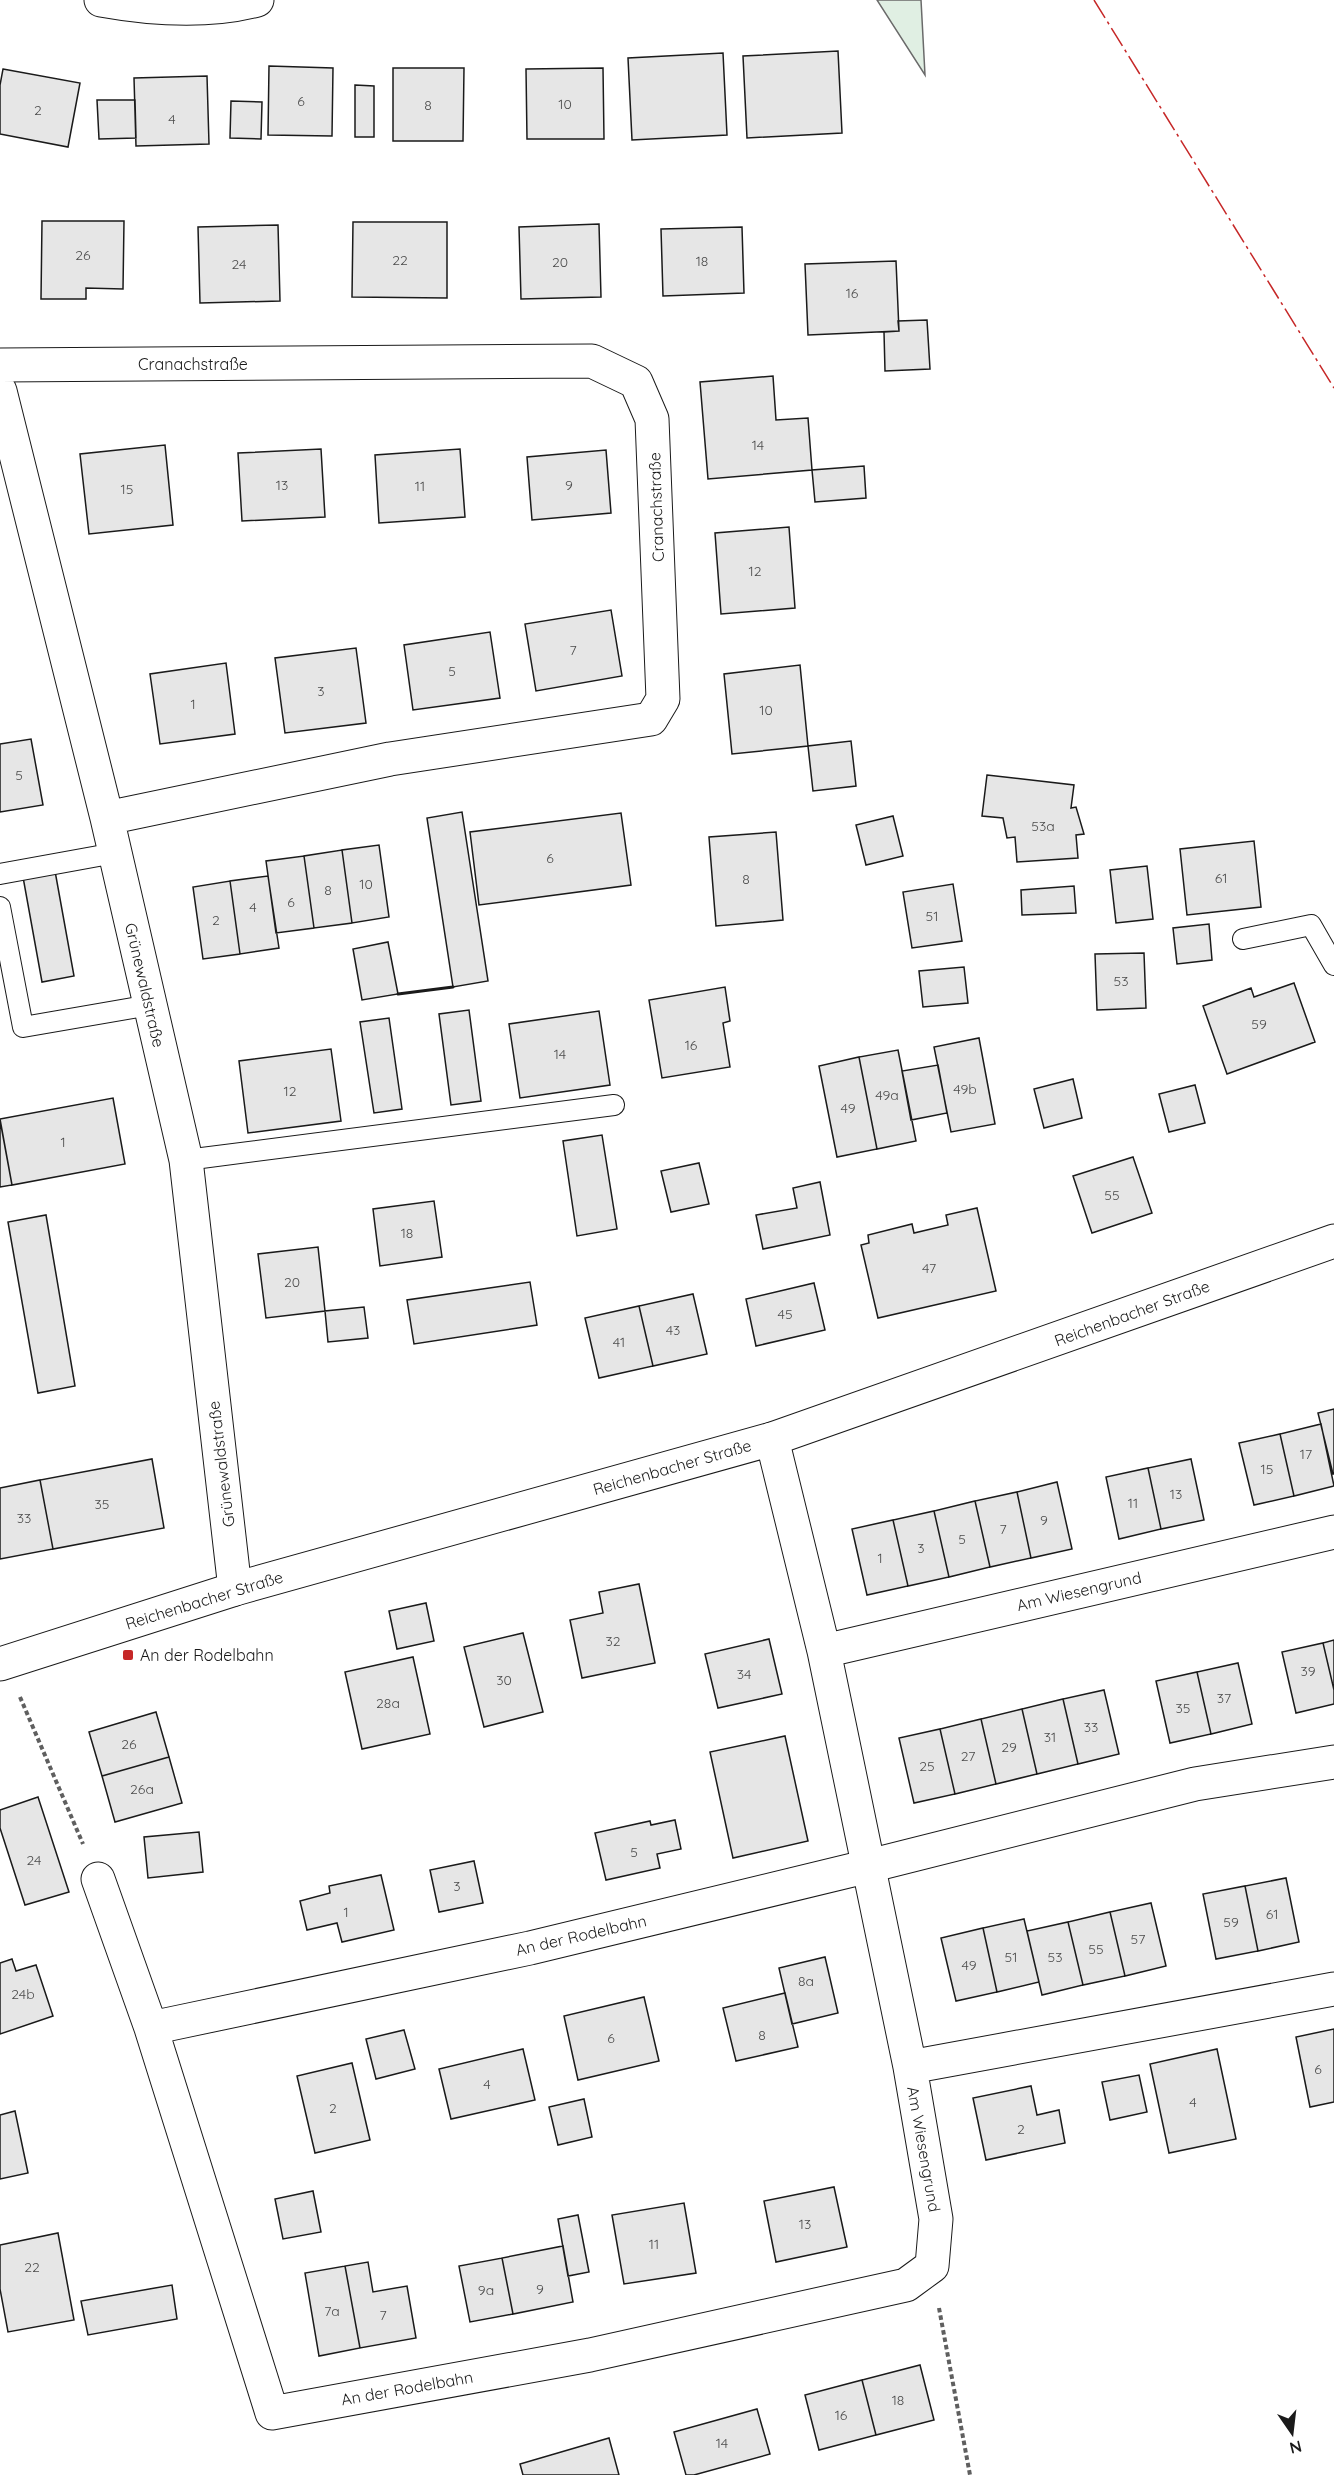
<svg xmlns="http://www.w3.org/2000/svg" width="1334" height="2475" viewBox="0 0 1334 2475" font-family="Quicksand,sans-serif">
<rect width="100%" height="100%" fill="#fff"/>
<path fill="#e0efe3" stroke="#6a6a6a" stroke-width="1.5" d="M 877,0 L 921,0 L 925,75 Z"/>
<path fill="#e6e6e6" stroke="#1a1a1a" stroke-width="1.5" d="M 838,51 L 842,133 L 747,138 L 743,56 Z
M 723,53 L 727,135 L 632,140 L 628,58 Z
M 269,66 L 333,68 L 332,136 L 268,135 Z
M 393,68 L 464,68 L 463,141 L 393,141 Z
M 603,68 L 604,139 L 527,139 L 526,69 Z
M 3,69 L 80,83 L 68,147 L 0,134 L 0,85 Z
M 207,76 L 209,144 L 136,146 L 134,78 Z
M 355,85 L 374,86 L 374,137 L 355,137 Z
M 97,100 L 135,100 L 136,138 L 99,139 Z
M 231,101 L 262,102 L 261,139 L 230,138 Z
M 42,221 L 124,221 L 123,289 L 86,288 L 86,299 L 41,299 Z
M 353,222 L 447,222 L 447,298 L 352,297 Z
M 599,224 L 601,297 L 521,299 L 519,227 Z
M 278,225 L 280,301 L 200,303 L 198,227 Z
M 742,227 L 744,293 L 663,296 L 661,229 Z
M 896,261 L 899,331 L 808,335 L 805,264 Z
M 927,320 L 930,369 L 885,371 L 884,332 L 899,331 L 898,321 Z
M 773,376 L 776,420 L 808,418 L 812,470 L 708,479 L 700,382 Z
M 165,445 L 173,525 L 89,534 L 80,454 Z
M 321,449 L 325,517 L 242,521 L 238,453 Z
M 460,449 L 465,517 L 379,523 L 375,455 Z
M 606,450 L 611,513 L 532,520 L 527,457 Z
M 864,466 L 866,498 L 815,502 L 812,470 Z
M 789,527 L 795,608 L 721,614 L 715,533 Z
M 611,610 L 622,676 L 536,691 L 525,624 Z
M 490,632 L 500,698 L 413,710 L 404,645 Z
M 356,648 L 366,723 L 285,733 L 275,658 Z
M 226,663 L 235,734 L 160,744 L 150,674 Z
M 800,665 L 808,746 L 732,754 L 724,674 Z
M 31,739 L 43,805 L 0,812 L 0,744 Z
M 851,741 L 856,786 L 813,791 L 808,746 Z
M 987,775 L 1074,785 L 1071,808 L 1076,807 L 1084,834 L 1076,835 L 1078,858 L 1017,862 L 1015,837 L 1007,838 L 1003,818 L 982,816 Z
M 462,812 L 488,981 L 453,987 L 427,818 Z
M 621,813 L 631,885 L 479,905 L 470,832 Z
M 893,816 L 903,856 L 866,865 L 856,825 Z
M 776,832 L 783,920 L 716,926 L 709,837 Z
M 1254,841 L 1261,907 L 1187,915 L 1180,849 Z
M 379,845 L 389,917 L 352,923 L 342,850 Z
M 342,850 L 352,923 L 314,928 L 304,856 Z
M 304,856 L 314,928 L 276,933 L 266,861 Z
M 1147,866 L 1153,919 L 1116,923 L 1110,870 Z
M 55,871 L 74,976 L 42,982 L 23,877 Z
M 268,876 L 279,948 L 240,954 L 230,881 Z
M 230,881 L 240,954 L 203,959 L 193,887 Z
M 953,884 L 962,941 L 912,948 L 903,892 Z
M 1074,886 L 1076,913 L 1022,915 L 1021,890 Z
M 1209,924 L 1212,960 L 1177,964 L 1173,928 Z
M 388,942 L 398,994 L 362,1000 L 353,949 Z
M 1144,953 L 1146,1008 L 1097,1010 L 1095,954 Z
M 964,967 L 968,1003 L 923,1007 L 919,971 Z
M 1294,983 L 1315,1042 L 1227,1074 L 1203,1006 L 1251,988 L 1254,997 Z
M 725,987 L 730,1021 L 723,1023 L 730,1067 L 662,1078 L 649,1000 Z
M 469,1010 L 481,1101 L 451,1105 L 439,1014 Z
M 599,1011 L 610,1085 L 520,1098 L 509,1024 Z
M 389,1018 L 402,1109 L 374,1113 L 360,1022 Z
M 979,1038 L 995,1124 L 951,1132 L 934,1047 Z
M 331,1049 L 341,1121 L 248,1133 L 239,1061 Z
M 898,1050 L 916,1141 L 877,1149 L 859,1057 Z
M 859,1057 L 877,1149 L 837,1157 L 819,1066 Z
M 938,1065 L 947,1113 L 911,1120 L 902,1071 Z
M 1073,1079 L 1082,1118 L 1044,1128 L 1034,1089 Z
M 1195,1085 L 1205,1123 L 1169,1132 L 1159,1094 Z
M 113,1098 L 125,1164 L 12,1185 L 0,1119 Z
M 0,1120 L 12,1185 L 0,1187 Z
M 602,1135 L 617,1229 L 577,1236 L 563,1141 Z
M 1133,1157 L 1152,1213 L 1092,1233 L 1073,1176 Z
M 699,1163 L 709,1204 L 671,1212 L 661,1171 Z
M 820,1182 L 830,1235 L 763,1249 L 756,1215 L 797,1208 L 793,1188 Z
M 434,1201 L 442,1257 L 380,1266 L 373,1209 Z
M 977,1208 L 996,1291 L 878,1318 L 861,1245 L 869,1243 L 868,1235 L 912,1224 L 914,1233 L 948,1225 L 946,1215 Z
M 46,1215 L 75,1386 L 38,1393 L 8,1222 Z
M 318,1247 L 325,1311 L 266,1318 L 258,1254 Z
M 530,1282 L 537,1325 L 414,1344 L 407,1300 Z
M 814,1283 L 825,1330 L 756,1346 L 746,1299 Z
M 693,1294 L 707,1354 L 653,1366 L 639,1306 Z
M 639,1306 L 653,1366 L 599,1378 L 585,1318 Z
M 364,1307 L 368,1338 L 328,1342 L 325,1311 Z
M 1334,1409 L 1334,1474 L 1333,1474 L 1318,1413 Z
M 1321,1424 L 1334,1486 L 1294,1496 L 1280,1434 Z
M 1280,1434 L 1294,1496 L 1254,1505 L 1239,1443 Z
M 152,1459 L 164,1528 L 53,1549 L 40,1480 Z
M 1191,1459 L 1204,1520 L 1161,1529 L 1148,1468 Z
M 1148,1468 L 1161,1529 L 1119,1539 L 1106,1477 Z
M 40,1480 L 53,1549 L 0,1559 L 0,1488 Z
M 1057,1482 L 1072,1549 L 1031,1558 L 1017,1492 Z
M 1017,1492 L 1031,1558 L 990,1567 L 975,1501 Z
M 975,1501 L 990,1567 L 949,1577 L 934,1511 Z
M 934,1511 L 949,1577 L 908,1586 L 893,1520 Z
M 893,1520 L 908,1586 L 867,1595 L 852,1529 Z
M 639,1584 L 655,1663 L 582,1678 L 570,1620 L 603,1613 L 599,1592 Z
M 426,1603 L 434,1641 L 397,1649 L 389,1611 Z
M 523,1633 L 543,1712 L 484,1727 L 464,1647 Z
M 769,1639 L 782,1694 L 718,1708 L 705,1654 Z
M 1334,1640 L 1334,1690 L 1323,1643 Z
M 1323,1643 L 1334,1690 L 1334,1704 L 1296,1713 L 1282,1652 Z
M 413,1657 L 430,1734 L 362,1749 L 345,1672 Z
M 1238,1663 L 1252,1724 L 1211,1734 L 1197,1672 Z
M 1197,1672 L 1211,1734 L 1170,1743 L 1156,1681 Z
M 1104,1690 L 1119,1754 L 1078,1764 L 1063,1699 Z
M 1063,1699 L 1078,1764 L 1037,1774 L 1022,1709 Z
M 1022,1709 L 1037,1774 L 996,1784 L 981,1719 Z
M 156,1712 L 169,1757 L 102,1776 L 89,1732 Z
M 981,1719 L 996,1784 L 955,1794 L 940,1729 Z
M 940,1729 L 955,1794 L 914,1803 L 899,1738 Z
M 785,1736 L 808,1841 L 733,1858 L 710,1752 Z
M 169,1757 L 182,1803 L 115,1822 L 102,1776 Z
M 38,1797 L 69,1892 L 25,1905 L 0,1828 L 0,1810 Z
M 675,1820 L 681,1849 L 657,1854 L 660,1868 L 606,1880 L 595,1833 L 650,1821 L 651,1825 Z
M 199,1832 L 203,1872 L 148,1878 L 144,1837 Z
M 474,1861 L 483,1903 L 439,1912 L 430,1870 Z
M 381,1875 L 394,1930 L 342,1942 L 337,1923 L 307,1930 L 300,1901 L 330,1893 L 329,1886 Z
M 1286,1878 L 1299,1942 L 1258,1951 L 1245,1886 Z
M 1245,1886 L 1258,1951 L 1216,1959 L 1203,1894 Z
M 1151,1903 L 1166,1966 L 1125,1976 L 1110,1912 Z
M 1110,1912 L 1125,1976 L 1083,1985 L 1068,1922 Z
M 1024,1919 L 1039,1982 L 997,1992 L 983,1928 Z
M 1068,1922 L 1083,1985 L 1042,1995 L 1027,1931 Z
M 983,1928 L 997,1992 L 956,2001 L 941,1938 Z
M 825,1957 L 838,2013 L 792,2024 L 779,1968 Z
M 12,1959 L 16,1971 L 36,1965 L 53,2016 L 0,2034 L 0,1963 Z
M 785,1993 L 798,2047 L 736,2061 L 723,2008 Z
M 644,1997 L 659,2061 L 578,2080 L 564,2016 Z
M 1334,2029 L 1334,2102 L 1310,2107 L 1296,2037 Z
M 404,2030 L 415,2069 L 376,2079 L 366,2039 Z
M 523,2049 L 535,2100 L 451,2119 L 439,2069 Z
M 1217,2049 L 1236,2139 L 1169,2153 L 1150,2064 Z
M 352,2063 L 370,2140 L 315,2153 L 297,2076 Z
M 1139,2075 L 1147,2112 L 1110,2120 L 1102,2082 Z
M 1031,2086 L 1037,2115 L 1059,2110 L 1065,2143 L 986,2160 L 973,2098 Z
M 584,2099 L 592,2137 L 558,2145 L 549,2107 Z
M 15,2111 L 28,2173 L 0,2179 L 0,2115 Z
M 834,2187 L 847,2247 L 776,2262 L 764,2201 Z
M 313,2191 L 321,2232 L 283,2239 L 275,2199 Z
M 684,2203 L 696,2273 L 624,2284 L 612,2215 Z
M 578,2215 L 589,2272 L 568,2276 L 558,2219 Z
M 58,2233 L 74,2320 L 8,2332 L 0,2289 L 0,2245 Z
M 563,2246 L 573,2302 L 513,2314 L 502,2258 Z
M 502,2258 L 513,2314 L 470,2322 L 459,2266 Z
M 368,2262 L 373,2292 L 407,2286 L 416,2338 L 360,2348 L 345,2266 Z
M 345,2266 L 360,2348 L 319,2356 L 305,2273 Z
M 172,2285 L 177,2319 L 88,2335 L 81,2301 Z
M 920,2365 L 934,2420 L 876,2435 L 862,2380 Z
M 862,2380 L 876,2435 L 819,2450 L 805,2395 Z
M 757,2409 L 770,2454 L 694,2475 L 686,2475 L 674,2432 Z
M 609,2438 L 619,2475 L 523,2475 L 520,2464 Z"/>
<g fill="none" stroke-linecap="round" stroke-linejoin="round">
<g stroke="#1a1a1a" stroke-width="22">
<path id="lane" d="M 0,874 L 115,853
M 0,907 L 23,1027 L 150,1005
M 1243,939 L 1311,925 L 1334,965
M 186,1160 L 614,1105"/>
</g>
<g stroke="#1a1a1a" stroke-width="35">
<path id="street" d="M 101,0 C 151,9 208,13 257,0
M 0,365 L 592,361 L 636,382 L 652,419 L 663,699 L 651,719 L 390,759 L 107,818
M 0,391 L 107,818 L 186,1160 L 235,1589
M 824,1651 L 1334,1532
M 98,1879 L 151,2028 L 272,2413 L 590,2355 L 906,2285 L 932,2266 L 936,2219 L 910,2067 L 824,1651 L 772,1439
M 151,2028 L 530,1948 L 869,1866 L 1195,1784 L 1334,1762
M 910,2067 L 1334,1989"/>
</g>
<g stroke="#1a1a1a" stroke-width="35">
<path id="secondary" d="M 0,1664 L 235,1589 L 772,1439 L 1334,1241"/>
</g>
<path stroke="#5f5f5f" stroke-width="4" stroke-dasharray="4.5 3" stroke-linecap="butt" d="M 20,1697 L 83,1844
M 939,2308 L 970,2475"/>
<use href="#lane" stroke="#fff" stroke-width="20"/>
<use href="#street" stroke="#fff" stroke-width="33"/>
<use href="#secondary" stroke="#fff" stroke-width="33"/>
<path stroke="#1a1a1a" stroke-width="3" d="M 398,994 L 453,987"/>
<path stroke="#c62828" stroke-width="1.5" stroke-dasharray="21 4.5 3 4.5" stroke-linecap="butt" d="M 1094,0 L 1334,388"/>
</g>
<rect fill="#c62828" stroke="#fff" stroke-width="2" x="122" y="1649" width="12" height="12" rx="3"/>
<g text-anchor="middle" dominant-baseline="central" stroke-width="4.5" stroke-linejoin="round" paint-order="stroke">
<g font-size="14" fill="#4d4d4d">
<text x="301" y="101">6</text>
<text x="565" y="104">10</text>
<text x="428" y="105">8</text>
<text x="38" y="110">2</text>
<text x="172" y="119">4</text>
<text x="83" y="255">26</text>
<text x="400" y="260">22</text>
<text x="702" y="261">18</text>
<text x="560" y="262">20</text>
<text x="239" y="264">24</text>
<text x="852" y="293">16</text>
<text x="758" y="445">14</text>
<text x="282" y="485">13</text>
<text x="569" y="485">9</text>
<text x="420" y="486">11</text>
<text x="127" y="489">15</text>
<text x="755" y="571">12</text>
<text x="573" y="650">7</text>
<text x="452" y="671">5</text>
<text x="321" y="691">3</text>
<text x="193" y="704">1</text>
<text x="766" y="710">10</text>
<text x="19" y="775">5</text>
<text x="1043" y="826">53a</text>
<text x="550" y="858">6</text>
<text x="1221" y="878">61</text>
<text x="746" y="879">8</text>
<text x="366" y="884">10</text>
<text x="328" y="890">8</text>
<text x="291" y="902">6</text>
<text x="253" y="907">4</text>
<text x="932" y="916">51</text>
<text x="216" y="920">2</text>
<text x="1121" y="981">53</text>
<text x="1259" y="1024">59</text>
<text x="691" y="1045">16</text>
<text x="560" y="1054">14</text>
<text x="965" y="1089">49b</text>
<text x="290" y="1091">12</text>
<text x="887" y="1095">49a</text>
<text x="848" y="1108">49</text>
<text x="63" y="1142">1</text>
<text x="1112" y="1195">55</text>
<text x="407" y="1233">18</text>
<text x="929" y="1268">47</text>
<text x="292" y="1282">20</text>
<text x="785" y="1314">45</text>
<text x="673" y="1330">43</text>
<text x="619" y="1342">41</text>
<text x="1306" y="1454">17</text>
<text x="1267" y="1469">15</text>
<text x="1176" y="1494">13</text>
<text x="1133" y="1503">11</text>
<text x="102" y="1504">35</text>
<text x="24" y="1518">33</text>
<text x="1044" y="1520">9</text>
<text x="1003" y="1529">7</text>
<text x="962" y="1539">5</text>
<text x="921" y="1548">3</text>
<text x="880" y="1558">1</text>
<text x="613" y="1641">32</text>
<text x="1308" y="1671">39</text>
<text x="744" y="1674">34</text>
<text x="504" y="1680">30</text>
<text x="1224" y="1698">37</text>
<text x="388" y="1703">28a</text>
<text x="1183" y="1708">35</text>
<text x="1091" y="1727">33</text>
<text x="1050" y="1737">31</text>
<text x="129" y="1744">26</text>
<text x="1009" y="1747">29</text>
<text x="968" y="1756">27</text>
<text x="927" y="1766">25</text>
<text x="142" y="1789">26a</text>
<text x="634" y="1852">5</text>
<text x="34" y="1860">24</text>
<text x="457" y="1886">3</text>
<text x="346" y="1912">1</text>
<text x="1272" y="1914">61</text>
<text x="1231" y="1922">59</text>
<text x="1138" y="1939">57</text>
<text x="1096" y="1949">55</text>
<text x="1011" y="1957">51</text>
<text x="1055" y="1957">53</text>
<text x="969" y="1965">49</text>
<text x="806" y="1981">8a</text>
<text x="23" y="1994">24b</text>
<text x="762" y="2035">8</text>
<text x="611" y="2038">6</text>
<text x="1318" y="2069">6</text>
<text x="487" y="2084">4</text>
<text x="1193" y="2102">4</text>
<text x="333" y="2108">2</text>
<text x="1021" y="2129">2</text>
<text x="805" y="2224">13</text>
<text x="654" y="2244">11</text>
<text x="32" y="2267">22</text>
<text x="540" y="2289">9</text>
<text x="486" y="2290">9a</text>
<text x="332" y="2311">7a</text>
<text x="383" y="2315">7</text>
<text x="898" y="2400">18</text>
<text x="841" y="2415">16</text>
<text x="722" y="2443">14</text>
</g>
<g font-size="16" fill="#1a1a1a" stroke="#fff">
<text x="193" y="364">Cranachstraße</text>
<text transform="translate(656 507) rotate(-92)">Cranachstraße</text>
<text transform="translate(145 985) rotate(77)">Grünewaldstraße</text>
<text transform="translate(1132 1313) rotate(-20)">Reichenbacher Straße</text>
<text transform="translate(221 1464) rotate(-97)">Grünewaldstraße</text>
<text transform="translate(672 1467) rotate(-16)">Reichenbacher Straße</text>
<text transform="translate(1079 1591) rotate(-13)">Am Wiesengrund</text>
<text transform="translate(204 1600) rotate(-17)">Reichenbacher Straße</text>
<text transform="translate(581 1935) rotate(-13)">An der Rodelbahn</text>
<text transform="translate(924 2149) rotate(80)">Am Wiesengrund</text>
<text transform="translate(407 2388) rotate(-10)">An der Rodelbahn</text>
</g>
<g font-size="16" fill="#1a1a1a" stroke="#fff" text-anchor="start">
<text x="140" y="1655">An der Rodelbahn</text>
</g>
</g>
<g transform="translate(1292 2433) rotate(166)" stroke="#ffffff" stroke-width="4.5" paint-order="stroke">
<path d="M0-4.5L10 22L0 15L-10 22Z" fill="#1a1a1a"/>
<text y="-9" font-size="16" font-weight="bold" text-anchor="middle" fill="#1a1a1a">N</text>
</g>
</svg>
